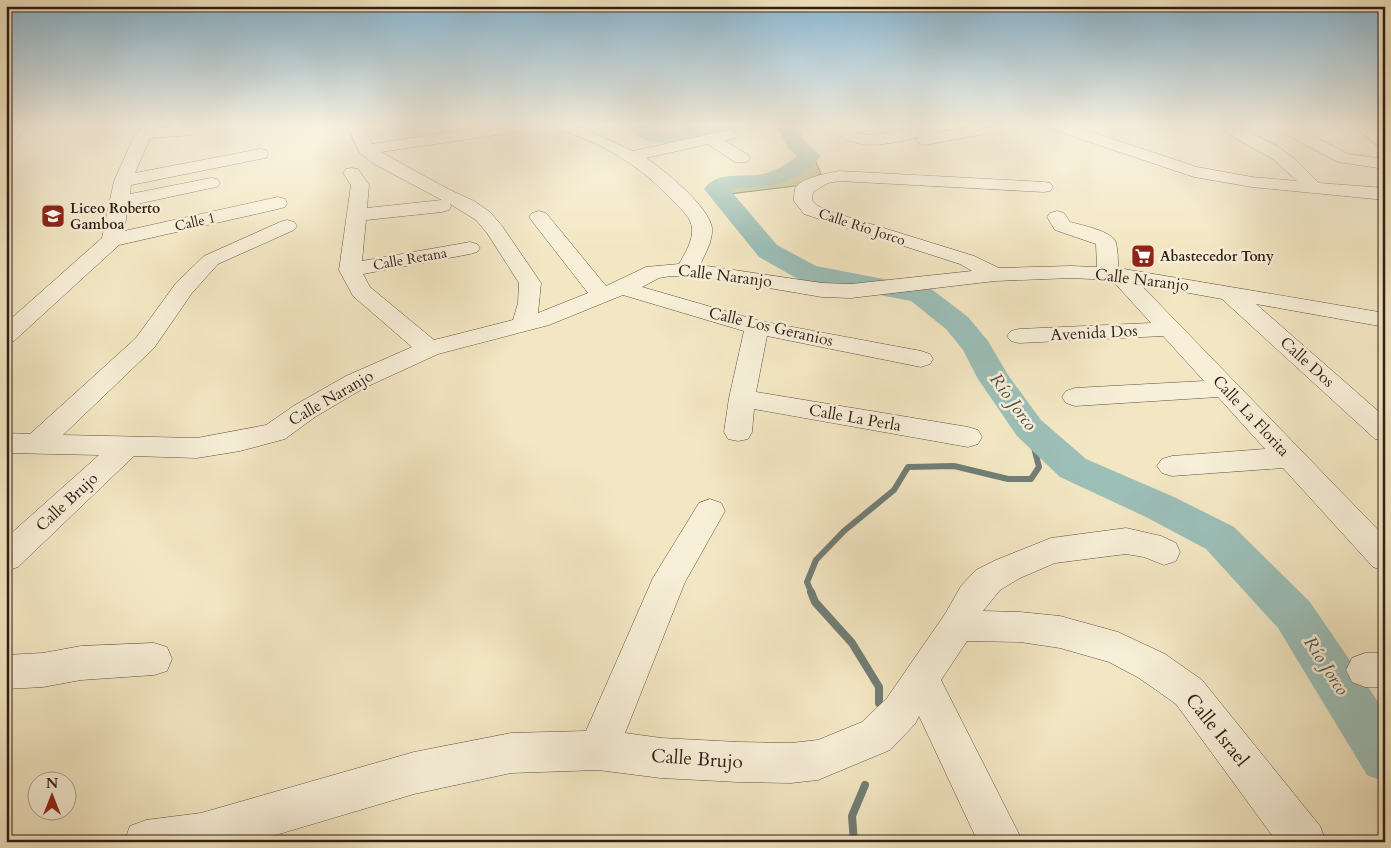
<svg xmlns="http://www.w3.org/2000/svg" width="1391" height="848" viewBox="0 0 1391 848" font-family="Cardo,serif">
<rect width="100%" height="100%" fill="#f3e7c3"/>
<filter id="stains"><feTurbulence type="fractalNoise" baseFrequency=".004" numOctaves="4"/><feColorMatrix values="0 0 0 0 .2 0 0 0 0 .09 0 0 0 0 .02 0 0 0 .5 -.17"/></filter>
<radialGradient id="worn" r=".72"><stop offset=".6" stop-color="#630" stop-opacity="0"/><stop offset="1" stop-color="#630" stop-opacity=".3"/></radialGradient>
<path fill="#c0c490" stroke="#787052" d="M 814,157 L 821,174 L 796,186 L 729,194 L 727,186 L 730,184 L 767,183 L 804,168 Z"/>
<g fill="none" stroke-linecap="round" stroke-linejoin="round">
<path stroke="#717e77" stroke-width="6" d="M 812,594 L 807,582 L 816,560 L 844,531 L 894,490 L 908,467 L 954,466 L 1008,479 L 1031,479 L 1039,467 L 1029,428"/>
<path stroke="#717e77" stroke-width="8" d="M 811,592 L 815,602 L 852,643 L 879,687 L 879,703
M 854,842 L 852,816 L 865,785"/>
<path fill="#9cbfb8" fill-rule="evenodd" d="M 627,126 L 649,126 L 663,131 L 697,126 L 726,126 C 721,134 710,136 701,138 C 678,144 643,149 627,126 Z
M 774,126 L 798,126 L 804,140 L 821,156 C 807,176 781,185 758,188 C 749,189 739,187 730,190 L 777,245 L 816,266 L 930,288 L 968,317 L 988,341 L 1008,375 L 1041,420 L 1086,459 L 1174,497 L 1234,527 L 1310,602 L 1385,712 L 1385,782 L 1367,775 L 1278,628 L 1206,549 L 1146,517 L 1060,477 L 1017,436 L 978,379 L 963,350 L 946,329 L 911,301 L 798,279 L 759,257 L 704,189 C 717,170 744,178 763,174 C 775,171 787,164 797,156 L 787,147 L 781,133 Z"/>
<g stroke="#615040" stroke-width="1">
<path id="minor" d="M 143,126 L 159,126 L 157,128 L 197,126 L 200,130 L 198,133 L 192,135 L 150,138 L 135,173 L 260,149 L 266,150 L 268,154 L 266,158 L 260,159 L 131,185 L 130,194 L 211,178 L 217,179 L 220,183 L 217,187 L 211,188 L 128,206 L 124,231 L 278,197 L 285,199 L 287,203 L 285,207 L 278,209 L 119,245 L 14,341 L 6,343 L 6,323 L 102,238 L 114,181 L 133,139 Z
M 347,126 L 363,126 L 372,144 L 489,126 L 531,126 L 529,129 L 523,131 L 381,152 L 448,189 L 474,201 L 490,212 L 502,226 L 541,283 L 538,313 L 588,293 L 532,221 L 529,217 L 532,213 L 539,211 L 546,213 L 606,286 L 646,267 L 679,264 C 685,253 693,241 692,228 C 691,218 682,210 675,203 C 643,168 602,141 555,129 L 553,126 L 579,126 L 633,151 L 729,130 L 735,132 L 737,135 L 735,138 L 725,141 L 747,154 L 750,158 L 747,162 L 735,162 L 708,144 L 646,158 C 664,170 709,206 712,228 C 713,241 705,254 700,265 L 822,283 L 851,284 L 972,271 L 960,264 L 804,214 L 794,201 C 794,197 794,192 795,189 C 799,178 829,173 839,171 L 1044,182 L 1050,183 L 1053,187 L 1050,191 L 1044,192 L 839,181 L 828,183 L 813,192 L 812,200 L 818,206 L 832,212 L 974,256 L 999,268 L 1071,266 L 1097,267 L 1096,244 L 1055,230 L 1047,217 L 1050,213 L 1057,211 L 1064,213 L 1070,222 C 1081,225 1113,231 1116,243 C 1118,251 1118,260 1118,268 L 1385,313 L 1385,327 L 1256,304 L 1385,417 L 1385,441 L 1375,439 L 1222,299 L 1140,284 L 1385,537 L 1385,571 L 1373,567 L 1283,468 L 1172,476 L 1162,473 L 1157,466 L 1162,459 L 1172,456 L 1265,449 L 1218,397 L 1075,406 L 1066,403 L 1062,397 L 1066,391 L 1075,388 L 1204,381 L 1163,336 L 1019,343 L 1011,341 L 1007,336 L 1011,331 L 1019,329 L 1151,323 L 1112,280 L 1071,278 L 995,281 L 851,298 L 822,297 L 710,278 L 671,276 L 659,278 L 642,287 L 760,321 L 921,351 L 930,354 L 933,359 L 930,364 L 921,367 L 767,336 L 756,392 L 968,427 L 978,430 L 982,437 L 978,444 L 968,447 L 754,409 L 752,432 L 748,439 L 738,441 L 728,439 L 724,432 L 729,398 L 744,331 L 623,295 L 549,325 L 438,354 L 364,388 L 315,417 L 285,439 L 240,451 L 197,458 L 134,456 L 18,567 L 6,571 L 6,538 L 99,455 L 6,453 L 6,433 L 30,434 L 136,338 L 176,283 L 204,256 L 280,222 L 287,220 L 294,222 L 297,226 L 294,230 L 218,264 L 192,293 L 154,348 L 63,435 L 197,438 L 266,425 L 295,405 L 346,376 L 412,347 L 353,296 L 339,270 L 351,185 L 343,173 L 346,169 L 352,168 L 358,169 L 369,185 L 367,208 L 442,200 L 374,164 L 360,153 ZM 450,204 L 476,220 L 487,233 L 519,283 L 518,303 L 513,320 L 434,340 L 370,287 L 363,274 L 470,254 L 477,252 L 480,248 L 477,244 L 470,242 L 362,261 L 366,220 L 442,212 L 449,210 L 451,206 Z
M 830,126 L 848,126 L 860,134 L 873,135 L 924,126 L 952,126 L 950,129 L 934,133 L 966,128 L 965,126 L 985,126 L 988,130 L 986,133 L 980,135 L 924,145 L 918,143 L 916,140 L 918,137 C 889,144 851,154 830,126 Z
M 1049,126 L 1074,126 L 1197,167 L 1252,177 L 1297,181 L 1273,159 L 1233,137 L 1220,126 L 1238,126 L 1279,147 L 1296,160 L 1319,183 L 1385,188 L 1385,200 L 1252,187 L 1194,177 L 1051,129 Z
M 1274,126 L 1295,126 L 1348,154 L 1385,159 L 1385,169 L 1338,162 L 1276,129 Z
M 1353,126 L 1372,126 L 1385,136 L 1385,149 L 1379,147 Z
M 6,127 L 18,130 L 20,136 L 12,143 L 6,145 Z
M 710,499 L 721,503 L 725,511 L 685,582 L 625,733 L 661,738 L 738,742 L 791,743 L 818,740 L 862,722 L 887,698 L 945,614 L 961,586 L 976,570 L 996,560 L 1051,538 L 1126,528 L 1161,536 L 1176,543 L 1180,552 L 1176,561 L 1164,565 L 1144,557 L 1126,554 L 1055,563 L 1020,578 L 1000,590 L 983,611 L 1020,612 L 1060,616 L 1118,632 L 1165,654 L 1202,680 L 1320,826 L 1326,842 L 1277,842 L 1176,704 L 1139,678 L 1109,662 L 1060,648 L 1020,642 L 967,641 L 941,680 L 1023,842 L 978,842 L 919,716 L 915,724 L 890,750 L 818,780 L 791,783 L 738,782 L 661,778 L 598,770 L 511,773 L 414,794 L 252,842 L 124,842 L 130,826 L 146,820 L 201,813 L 414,752 L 511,733 L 586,731 L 653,578 L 699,503 Z
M 154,643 L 167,647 L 172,659 L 167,671 L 154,675 L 81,680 L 43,687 L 6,689 L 6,655 L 43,653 L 81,646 Z
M 1365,653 L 1385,653 L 1385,687 L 1365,687 L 1352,682 L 1346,670 L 1352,658 Z"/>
</g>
<use href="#minor" fill="#f7efd8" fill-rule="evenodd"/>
</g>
<linearGradient id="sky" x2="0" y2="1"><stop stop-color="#89b8d5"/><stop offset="0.51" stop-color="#faf4e4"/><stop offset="1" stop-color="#faf4e4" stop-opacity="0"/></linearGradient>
<rect width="1391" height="245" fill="url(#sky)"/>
<defs>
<g id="school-square" transform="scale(1.25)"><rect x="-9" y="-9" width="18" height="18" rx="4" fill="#8f2418" stroke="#f7efd8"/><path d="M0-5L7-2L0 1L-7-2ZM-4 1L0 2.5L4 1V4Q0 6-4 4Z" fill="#fff"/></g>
<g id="supermarket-square" transform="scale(1.25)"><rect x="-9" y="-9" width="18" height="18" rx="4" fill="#8f2418" stroke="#f7efd8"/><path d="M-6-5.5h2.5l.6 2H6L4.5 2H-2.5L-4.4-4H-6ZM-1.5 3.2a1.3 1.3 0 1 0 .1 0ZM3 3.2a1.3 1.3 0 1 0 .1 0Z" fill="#fff"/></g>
</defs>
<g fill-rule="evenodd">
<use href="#school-square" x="53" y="216"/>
<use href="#supermarket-square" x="1143" y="256"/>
</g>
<g text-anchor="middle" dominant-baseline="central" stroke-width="5" stroke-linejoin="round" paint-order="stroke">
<g font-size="14" font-weight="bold" fill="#301d15" stroke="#f7efd8" text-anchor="start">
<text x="70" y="208">Liceo Roberto<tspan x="70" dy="16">Gamboa</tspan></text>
<text x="1160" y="256">Abastecedor Tony</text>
</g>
<g font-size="14" fill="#301d15" stroke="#f7efd8">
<text transform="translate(195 222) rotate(-13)">Calle 1</text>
<text transform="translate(862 227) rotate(18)">Calle Río Jorco</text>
<text transform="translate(410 259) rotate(-10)">Calle Retana</text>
</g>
<g font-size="16" fill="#301d15" stroke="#f7efd8">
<text transform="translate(725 276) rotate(7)">Calle Naranjo</text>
<text transform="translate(1142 280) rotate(7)">Calle Naranjo</text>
<text transform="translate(771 327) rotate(13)">Calle Los Geranios</text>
<text transform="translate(1094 333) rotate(-3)">Avenida Dos</text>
<text transform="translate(1307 362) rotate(42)">Calle Dos</text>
<text transform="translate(331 398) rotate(-30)">Calle Naranjo</text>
<text transform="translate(1251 416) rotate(47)">Calle La Florita</text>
<text transform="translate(855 418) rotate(10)">Calle La Perla</text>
<text transform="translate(67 502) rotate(-43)">Calle Brujo</text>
</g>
<g font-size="18" font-style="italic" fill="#504e46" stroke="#f7efd8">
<text transform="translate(1013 402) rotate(54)">Río Jorco</text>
<text transform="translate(1326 666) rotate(57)">Río Jorco</text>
</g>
<g font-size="19" fill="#301d15" stroke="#f7efd8">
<text transform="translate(1217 730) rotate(51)">Calle Israel</text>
<text transform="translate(697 759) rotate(4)">Calle Brujo</text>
</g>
</g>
<rect width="1391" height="848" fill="none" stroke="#f3e7c3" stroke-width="25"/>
<rect x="8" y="8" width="1376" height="833" fill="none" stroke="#301d15" stroke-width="2.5"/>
<rect x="12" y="12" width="1366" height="823" fill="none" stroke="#301d15"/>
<g transform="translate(52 796)"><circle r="24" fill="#f7efd8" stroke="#a79b8a"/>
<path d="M0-4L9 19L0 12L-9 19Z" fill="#8f2418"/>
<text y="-8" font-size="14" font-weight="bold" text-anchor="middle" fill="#301d15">N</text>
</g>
<rect width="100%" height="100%" filter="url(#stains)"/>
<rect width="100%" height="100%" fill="url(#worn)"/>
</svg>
